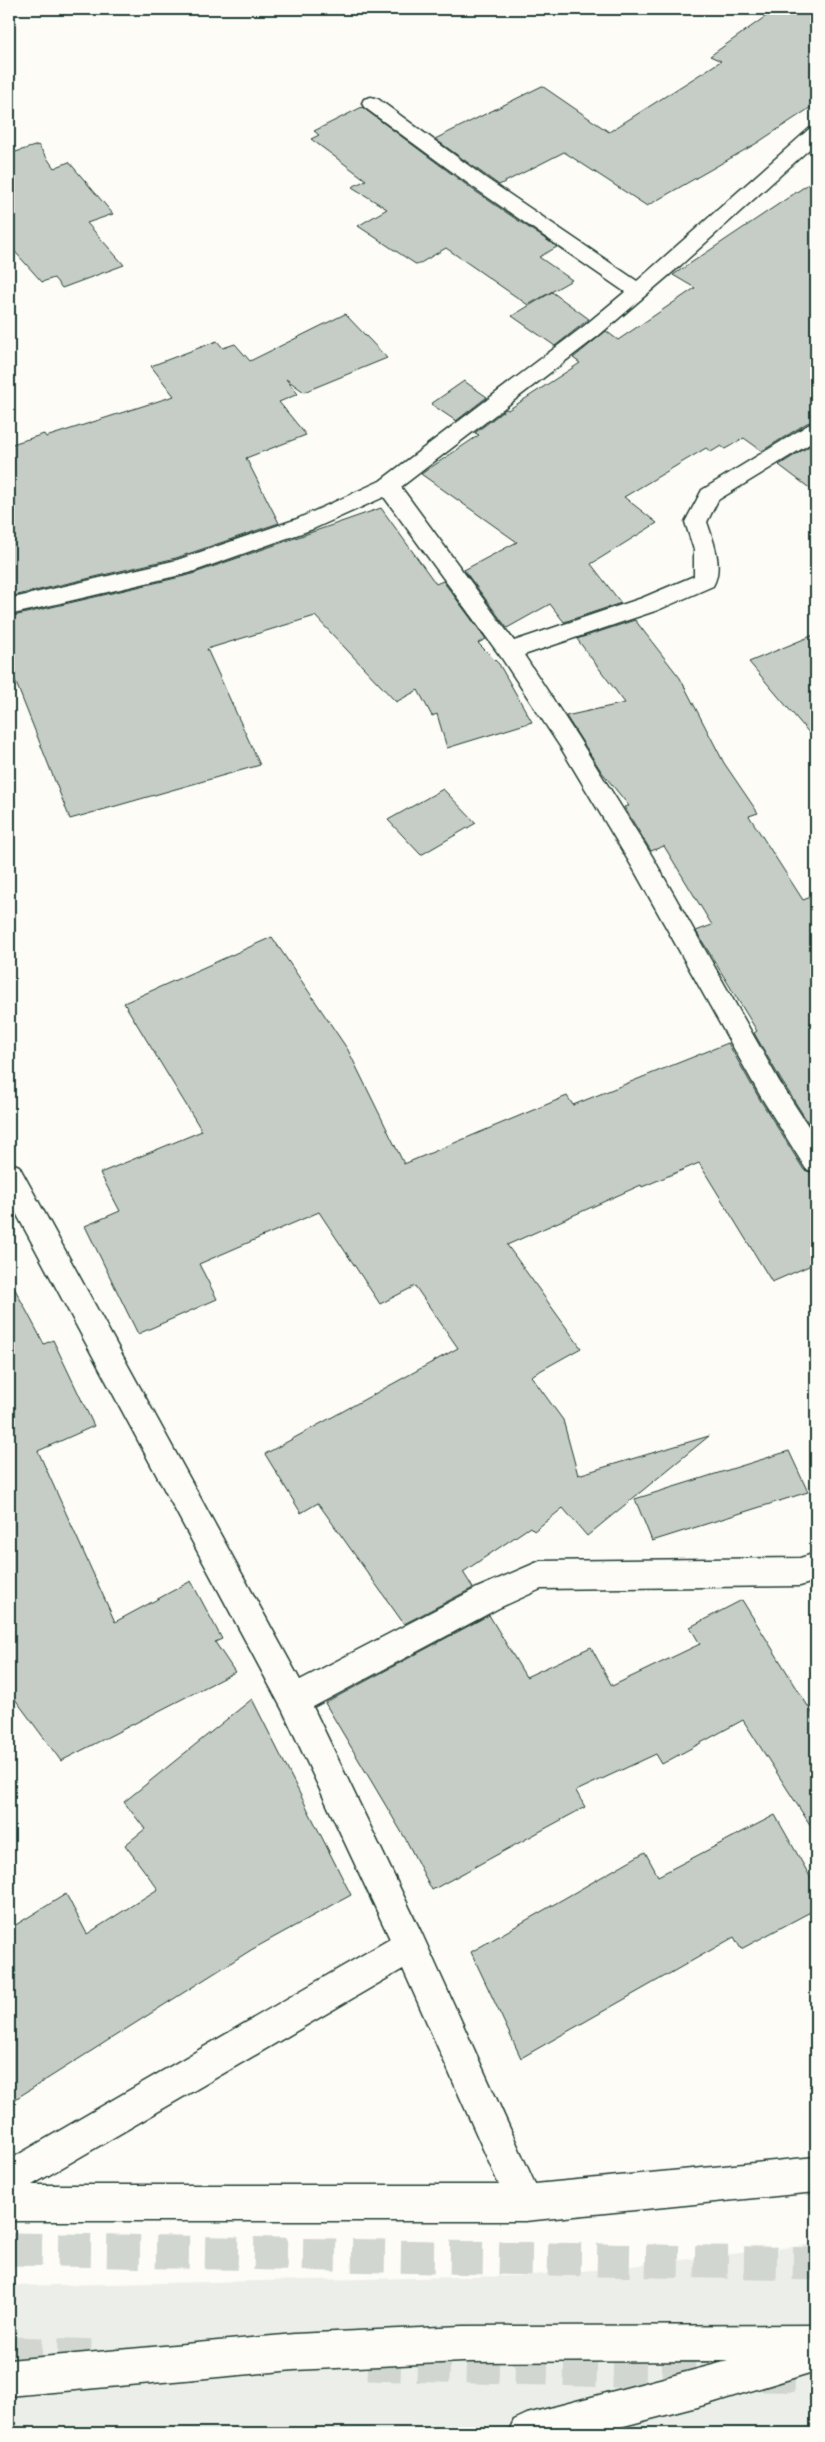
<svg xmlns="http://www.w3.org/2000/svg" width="825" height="2442" viewBox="0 0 825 2442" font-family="Mynerve,sans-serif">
<rect width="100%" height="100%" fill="#fdfcf7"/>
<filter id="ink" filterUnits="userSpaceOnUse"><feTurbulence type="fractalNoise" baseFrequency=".02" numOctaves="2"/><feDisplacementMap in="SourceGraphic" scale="10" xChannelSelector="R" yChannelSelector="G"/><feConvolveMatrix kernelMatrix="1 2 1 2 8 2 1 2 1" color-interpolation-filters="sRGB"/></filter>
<g filter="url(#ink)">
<path fill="#eceee9" d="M 816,2244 L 816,2433 L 9,2433 L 9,2286 L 517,2276 L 606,2269 Z"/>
<path fill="#c6cdc7" stroke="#1f3d34" d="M 776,9 L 816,9 L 816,104 L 757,143 L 647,206 L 564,152 L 499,185 L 435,139 L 542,86 L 609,132 L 721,61 L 710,56 Z
M 362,107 L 472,189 L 557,247 L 539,257 L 572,280 L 528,305 L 446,248 L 417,265 L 358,226 L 387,209 L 352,187 L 366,180 L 311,139 L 319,135 L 314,131 Z
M 38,145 L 54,168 L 69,162 L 113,214 L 87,223 L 124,265 L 62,288 L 54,278 L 42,282 L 9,245 L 9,154 Z
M 816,179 L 816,421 L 807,423 L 762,451 L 744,438 L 725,449 L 721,446 L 711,452 L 706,448 L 624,497 L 657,523 L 591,564 L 621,603 L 564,622 L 550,604 L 507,628 L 464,570 L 517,542 L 421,474 L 479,435 L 475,433 L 506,409 L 508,410 L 580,363 L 573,358 L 606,331 L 618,340 L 695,288 L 673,275 Z
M 552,292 L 589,319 L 555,346 L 512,316 Z
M 345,314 L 387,358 L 304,392 L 286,379 L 298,394 L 279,402 L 306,435 L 246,458 L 279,523 L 176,558 L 9,597 L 9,445 L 44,434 L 46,437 L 174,396 L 151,366 L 217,341 L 223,348 L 235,344 L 250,361 Z
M 464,381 L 487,397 L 456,421 L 431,404 Z
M 816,442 L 816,493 L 779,465 Z
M 381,508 L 436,584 L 443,581 L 486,639 L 478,643 L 499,664 L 532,722 L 447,748 L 437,714 L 432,716 L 418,690 L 396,702 L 315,616 L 207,649 L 260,765 L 70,819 L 9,665 L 9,617 L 189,575 Z
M 635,620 L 680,678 L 724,763 L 758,813 L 749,816 L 803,900 L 816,895 L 816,1135 L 781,1080 L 754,1033 L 757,1031 L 696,931 L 712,925 L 664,846 L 651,851 L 624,807 L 629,806 L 601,771 L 566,716 L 625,703 L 577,639 Z
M 816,634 L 816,741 L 749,662 Z
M 443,789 L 476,823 L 421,855 L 388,820 Z
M 272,937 L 348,1050 L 404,1164 L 567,1096 L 573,1105 L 728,1043 L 759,1098 L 804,1170 L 816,1174 L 816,1263 L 772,1282 L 699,1163 L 642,1187 L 641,1185 L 507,1245 L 581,1348 L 531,1376 L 563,1420 L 578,1475 L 709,1436 L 587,1536 L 563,1508 L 534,1531 L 530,1527 L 463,1572 L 473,1588 L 404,1624 L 318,1503 L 301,1513 L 265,1454 L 458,1348 L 415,1286 L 380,1304 L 319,1212 L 199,1264 L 217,1299 L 138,1334 L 85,1226 L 120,1211 L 100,1173 L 202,1131 L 124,1003 Z
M 9,1278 L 44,1344 L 53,1340 L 94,1426 L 38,1451 L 115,1622 L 191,1581 L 222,1639 L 215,1642 L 235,1672 L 61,1761 L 9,1691 Z
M 789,1451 L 808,1492 L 652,1541 L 635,1499 Z
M 742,1600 L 816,1719 L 816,1834 L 743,1720 L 662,1764 L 656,1754 L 576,1791 L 585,1807 L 432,1890 L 405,1838 L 325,1703 L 489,1615 L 526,1677 L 591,1647 L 612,1686 L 700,1644 L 690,1627 Z
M 252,1699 L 351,1895 L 251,1950 L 9,2103 L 9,1929 L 66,1894 L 87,1934 L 158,1889 L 125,1845 L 145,1829 L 124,1802 Z
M 775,1815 L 816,1887 L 816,1909 L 741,1949 L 734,1937 L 521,2058 L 471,1952 L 645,1852 L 658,1876 Z"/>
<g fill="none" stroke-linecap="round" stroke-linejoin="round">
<path stroke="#d1d6d0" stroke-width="33" stroke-dasharray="33 16" stroke-linecap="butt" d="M 9,2249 L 816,2264
M 9,2353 L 102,2356
M 368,2364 L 722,2374
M 762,2375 L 816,2376"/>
<g stroke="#1f3d34" stroke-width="3">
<path id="minor" d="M 371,97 L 378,99 L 487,179 L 637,281 L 809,129 L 816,127 L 816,143 L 681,265 L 598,336 L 401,487 L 514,641 L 642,598 L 694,576 L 694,550 L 685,522 L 702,490 L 808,425 L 816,423 L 816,440 L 718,500 L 707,522 C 713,540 724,567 713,586 L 658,610 L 524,655 L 577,736 L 652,856 L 779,1081 L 816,1138 L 816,1172 L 806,1169 L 761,1097 L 634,870 L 561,748 L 501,657 L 384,497 L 313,529 L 189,573 L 9,615 L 9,599 L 177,560 L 297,519 L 380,481 L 584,326 L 625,292 L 473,187 L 364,107 L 362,103 L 364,99 Z
M 9,1162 L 19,1166 L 300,1680 L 477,1588 L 540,1561 L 800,1558 L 816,1553 L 816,1581 L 800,1586 L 541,1589 L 499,1608 L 313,1707 L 422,1934 L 535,2184 L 816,2157 L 816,2192 L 525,2221 L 9,2221 L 9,2160 L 390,1939 L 283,1711 L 9,1200 ZM 403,1969 L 499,2185 L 32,2185 Z
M 816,2325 L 816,2371 L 708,2404 L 597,2433 L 508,2433 L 514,2420 L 527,2414 L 728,2361 L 462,2362 L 294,2370 L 9,2396 L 9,2360 L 294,2334 L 462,2326 Z"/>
</g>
<use href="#minor" fill="#fdfcf7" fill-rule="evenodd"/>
</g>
</g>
<rect width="825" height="2442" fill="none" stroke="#fdfcf7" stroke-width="30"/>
<rect x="15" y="15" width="795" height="2412" fill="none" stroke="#1f3d34" stroke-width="2" filter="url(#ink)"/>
</svg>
